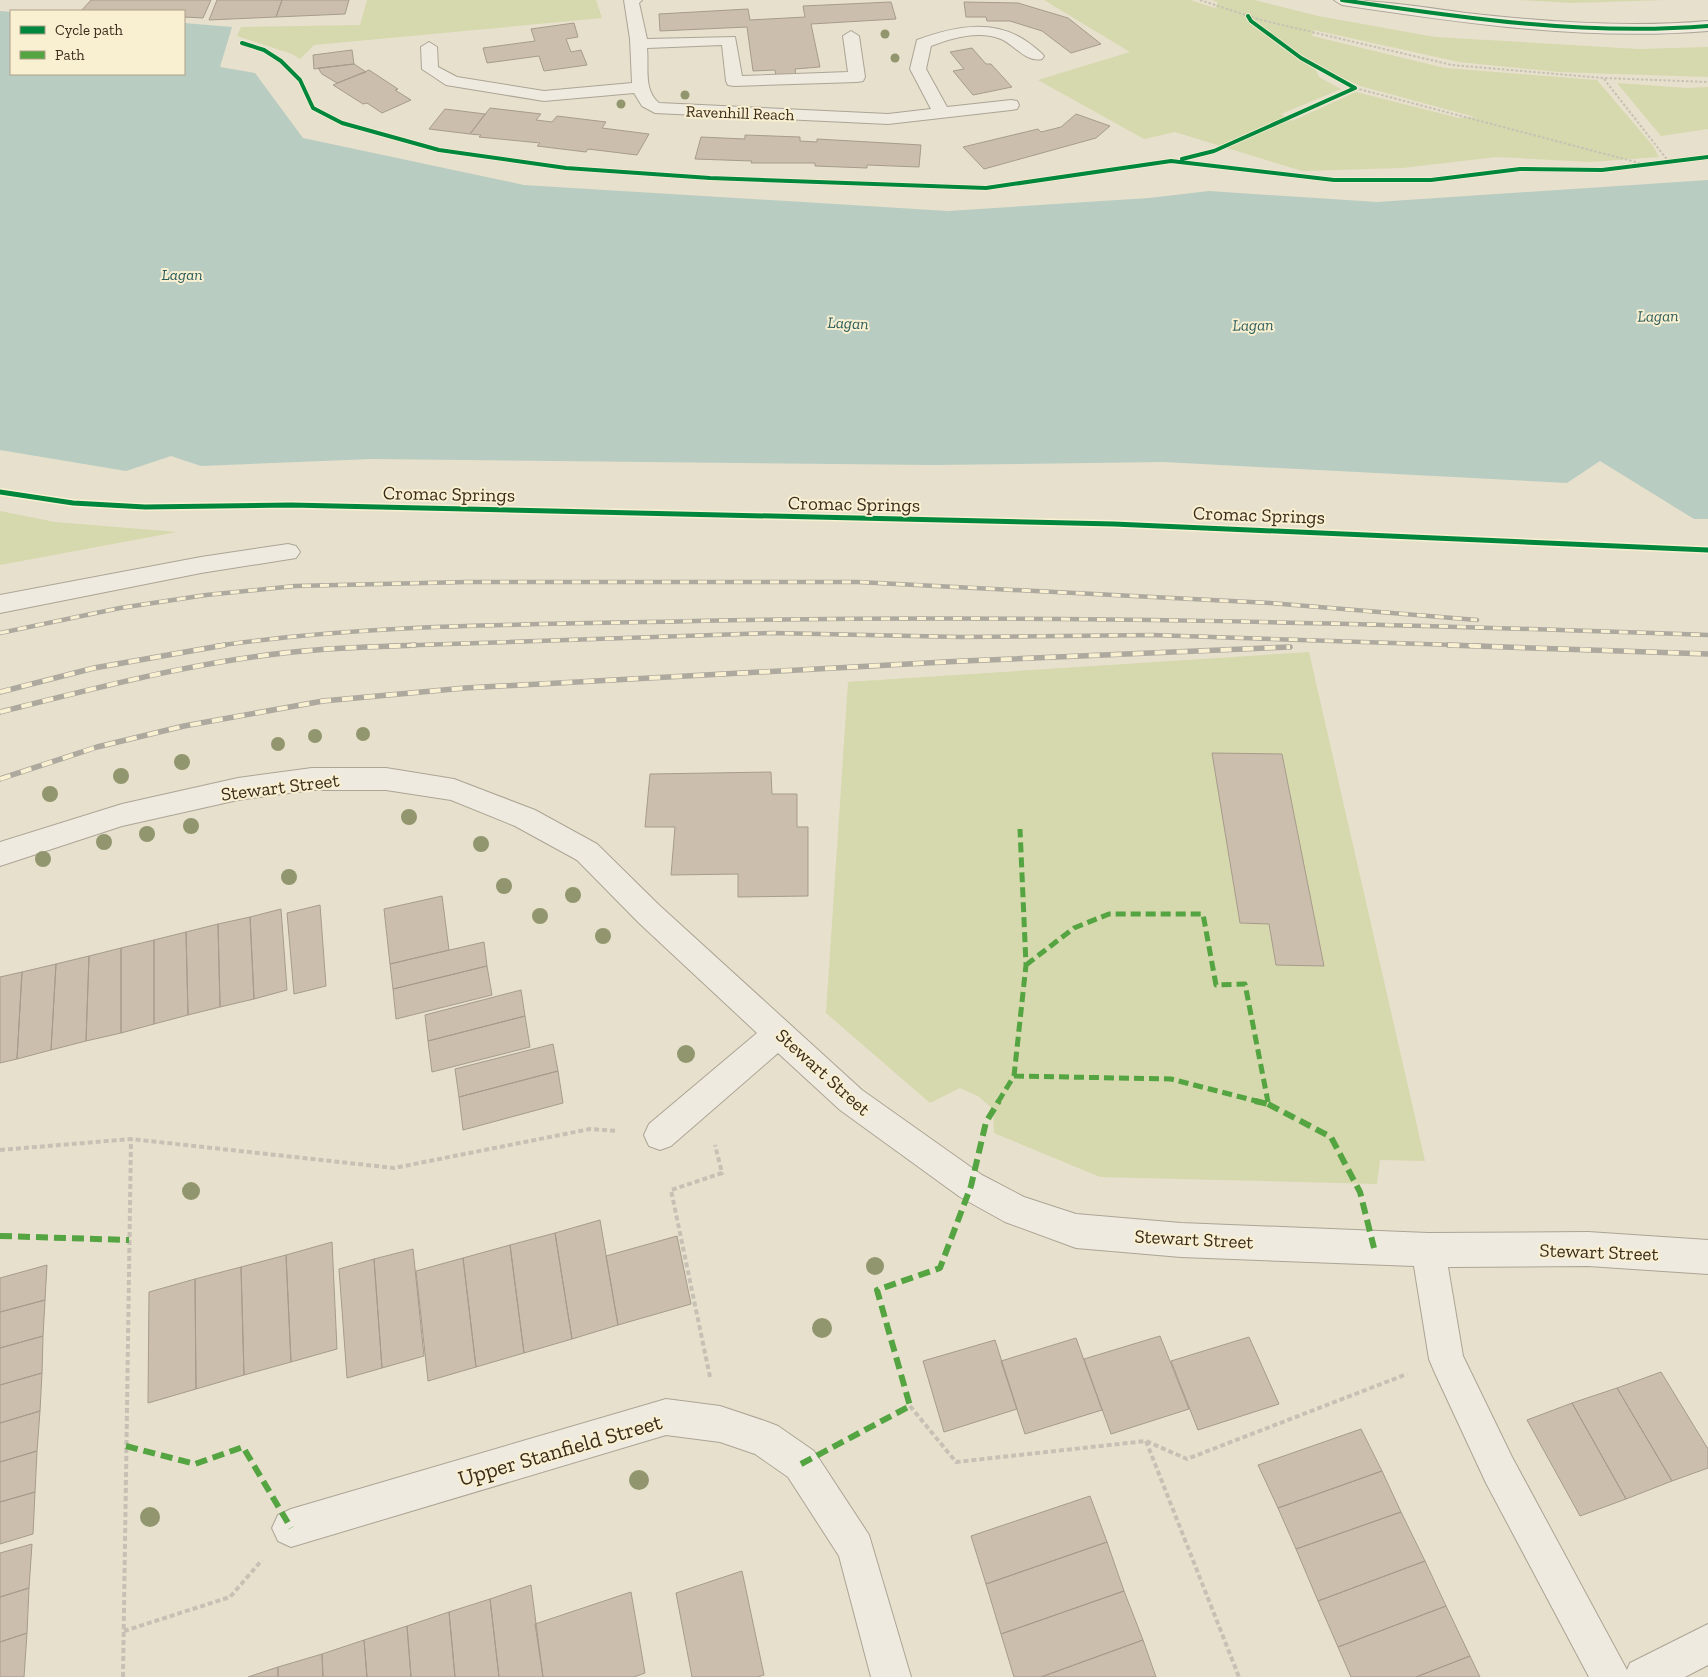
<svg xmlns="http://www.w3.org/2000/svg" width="1708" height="1677" viewBox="0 0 1708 1677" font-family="'Zilla Slab',serif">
<rect width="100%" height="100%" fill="#e7e0cc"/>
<path fill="#d6d8ad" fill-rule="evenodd" d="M 367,0 L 596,0 L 602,18 L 314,45 L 300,59 L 292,54 L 237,36 L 241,27 L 360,25 Z
M 1044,0 L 1190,0 L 1215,8 L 1218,2 L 1212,0 L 1254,0 L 1318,16 L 1435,37 L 1639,49 L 1708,47 L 1708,77 L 1559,72 L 1459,62 L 1314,30 L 1312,36 L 1445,68 L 1597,80 L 1653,146 L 1659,157 L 1590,162 L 1496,157 L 1403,168 L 1302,171 L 1175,132 L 1144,139 L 1038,80 L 1130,52 ZM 1313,64 L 1360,86 L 1475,117 L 1459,118 L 1356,92 L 1292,121 L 1281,114 L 1341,89 L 1319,77 Z
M 1518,0 L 1665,0 L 1572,3 Z
M 1617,83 L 1687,88 L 1708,87 L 1708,129 L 1661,136 Z
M 0,511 L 55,522 L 177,532 L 0,565 Z
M 1309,652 L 1425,1161 L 1380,1160 L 1377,1184 L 1100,1177 L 994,1133 L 993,1109 L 978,1096 L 960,1088 L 930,1103 L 826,1013 L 848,682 Z"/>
<path fill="#b8ccc1" d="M 0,11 L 11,12 L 11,74 L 184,74 L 184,23 L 232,27 L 220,67 L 255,73 L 303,138 L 524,185 L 948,211 L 1149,198 L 1209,191 L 1377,202 L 1708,180 L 1708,519 L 1694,519 L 1600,461 L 1567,483 L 1163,462 L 933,465 L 372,459 L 201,466 L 171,456 L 126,471 L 0,450 Z"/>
<path fill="#cbbead" stroke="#a79b8b" d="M 91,0 L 211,0 L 203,18 L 184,17 L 184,11 L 81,11 Z
M 217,0 L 282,0 L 276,17 L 209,20 Z
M 282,0 L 349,0 L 345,14 L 276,17 Z
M 891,2 L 896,19 L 811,24 L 820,67 L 795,69 L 796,76 L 776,77 L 775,70 L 753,71 L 747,27 L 660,31 L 659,14 L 748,9 L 750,20 L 805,17 L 803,6 Z
M 964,2 L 1018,3 L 1068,18 L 1101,44 L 1071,53 L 1042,31 L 1010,21 L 987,21 L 986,17 L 966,17 Z
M 574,23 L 578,37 L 566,39 L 571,52 L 581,50 L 587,65 L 544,71 L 539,56 L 487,63 L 483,48 L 535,41 L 531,29 Z
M 972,48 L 986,64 L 991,64 L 1012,87 L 973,95 L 953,71 L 964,69 L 950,52 Z
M 352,50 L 354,64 L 314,69 L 313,55 Z
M 354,64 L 366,72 L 337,83 L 322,74 L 318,68 Z
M 369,70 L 398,89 L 395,90 L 411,100 L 382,113 L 367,103 L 363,104 L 333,85 Z
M 490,108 L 541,114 L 536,120 L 552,122 L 557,116 L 606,122 L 602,128 L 649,134 L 637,155 L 588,149 L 586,152 L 537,146 L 540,143 L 479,137 L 481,135 L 470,134 Z
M 445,109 L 485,114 L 470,134 L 429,129 Z
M 1076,114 L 1110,126 L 1096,138 L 984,169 L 963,147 L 1038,129 L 1041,132 L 1061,127 Z
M 745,135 L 800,137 L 800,141 L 817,142 L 817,139 L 921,145 L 919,167 L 867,165 L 867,168 L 815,166 L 815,163 L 751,163 L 752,161 L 695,159 L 701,137 L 745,139 Z
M 1212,753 L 1282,754 L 1324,966 L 1276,965 L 1269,924 L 1240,923 Z
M 771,772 L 772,794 L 797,794 L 797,827 L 808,827 L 808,896 L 738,897 L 738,874 L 671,875 L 675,827 L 645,827 L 650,774 Z
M 442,896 L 449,950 L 390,964 L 384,909 Z
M 320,905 L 326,986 L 294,994 L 287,913 Z
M 281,909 L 287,990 L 254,999 L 250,917 Z
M 250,917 L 254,999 L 220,1007 L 218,924 Z
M 218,924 L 220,1007 L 188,1015 L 186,932 Z
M 186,932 L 188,1015 L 154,1024 L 154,940 Z
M 154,940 L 154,1024 L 121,1033 L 121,948 Z
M 484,942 L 487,966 L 393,989 L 390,964 Z
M 121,948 L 121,1033 L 86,1041 L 89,956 Z
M 89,956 L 86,1041 L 51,1050 L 56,964 Z
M 56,964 L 51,1050 L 17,1059 L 22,972 Z
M 487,966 L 492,995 L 396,1019 L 393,989 Z
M 22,972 L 17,1059 L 0,1063 L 0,977 Z
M 521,990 L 525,1016 L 428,1041 L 425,1015 Z
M 525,1016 L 530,1047 L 432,1072 L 428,1041 Z
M 553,1044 L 558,1071 L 459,1097 L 455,1069 Z
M 558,1071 L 563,1103 L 463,1130 L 459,1097 Z
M 600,1220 L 618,1325 L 572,1339 L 555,1233 Z
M 555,1233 L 572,1339 L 524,1353 L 510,1245 Z
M 677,1236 L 691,1304 L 618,1325 L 606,1256 Z
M 332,1242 L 337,1349 L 291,1362 L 286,1255 Z
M 510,1245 L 524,1353 L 476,1367 L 463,1258 Z
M 413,1249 L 424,1356 L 382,1368 L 374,1259 Z
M 286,1255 L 291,1362 L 244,1375 L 241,1267 Z
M 463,1258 L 476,1367 L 428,1381 L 416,1271 Z
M 374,1259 L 382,1368 L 347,1378 L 339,1269 Z
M 47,1265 L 45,1300 L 0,1312 L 0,1278 Z
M 241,1267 L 244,1375 L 196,1389 L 195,1279 Z
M 195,1279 L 196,1389 L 148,1403 L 149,1292 Z
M 45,1300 L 43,1336 L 0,1348 L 0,1312 Z
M 43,1336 L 42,1373 L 0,1385 L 0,1348 Z
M 1160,1336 L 1189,1409 L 1111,1434 L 1084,1359 Z
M 1249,1337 L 1279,1404 L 1198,1430 L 1171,1361 Z
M 1076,1338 L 1102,1410 L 1025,1434 L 1001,1361 Z
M 995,1340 L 1017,1409 L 944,1432 L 923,1361 Z
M 1661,1372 L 1708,1449 L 1708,1468 L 1672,1481 L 1617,1388 Z
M 42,1373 L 40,1411 L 0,1423 L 0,1385 Z
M 1617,1388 L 1672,1481 L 1626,1499 L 1572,1403 Z
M 1572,1403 L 1626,1499 L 1580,1516 L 1527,1420 Z
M 40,1411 L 37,1451 L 0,1462 L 0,1423 Z
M 1361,1429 L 1382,1471 L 1278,1508 L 1258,1465 Z
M 37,1451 L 35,1492 L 0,1502 L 0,1462 Z
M 1382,1471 L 1401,1512 L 1296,1549 L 1278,1508 Z
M 35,1492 L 33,1534 L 0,1544 L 0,1502 Z
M 1090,1496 L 1107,1542 L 986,1584 L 971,1536 Z
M 1401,1512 L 1425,1561 L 1318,1601 L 1296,1549 Z
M 1107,1542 L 1124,1591 L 1001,1634 L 986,1584 Z
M 32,1544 L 29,1588 L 0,1597 L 0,1553 Z
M 1425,1561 L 1446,1606 L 1338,1647 L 1318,1601 Z
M 742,1571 L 764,1675 L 757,1677 L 692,1677 L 676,1593 Z
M 531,1585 L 543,1677 L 499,1677 L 490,1599 Z
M 29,1588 L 27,1633 L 0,1642 L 0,1597 Z
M 1124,1591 L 1143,1640 L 1041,1677 L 1014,1677 L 1001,1634 Z
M 631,1592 L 645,1673 L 634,1677 L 543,1677 L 535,1624 Z
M 490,1599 L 499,1677 L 455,1677 L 449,1612 Z
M 1446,1606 L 1470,1656 L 1416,1677 L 1351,1677 L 1338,1647 Z
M 449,1612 L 455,1677 L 411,1677 L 407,1626 Z
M 407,1626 L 411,1677 L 367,1677 L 364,1640 Z
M 27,1633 L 24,1677 L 0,1677 L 0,1642 Z
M 364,1640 L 367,1677 L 323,1677 L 322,1654 Z
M 1143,1640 L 1156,1677 L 1041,1677 Z
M 322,1654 L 323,1677 L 278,1677 L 278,1667 Z
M 1470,1656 L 1480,1677 L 1416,1677 Z
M 278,1667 L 278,1677 L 248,1677 Z"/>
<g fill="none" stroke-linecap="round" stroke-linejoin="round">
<g stroke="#aca495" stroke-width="2">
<path id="minor" d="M 624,0 L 642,0 L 639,3 L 647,39 L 735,37 L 742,76 L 848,72 L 843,36 L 851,31 L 859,36 L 865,77 L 863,81 L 857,82 L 734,86 L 728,85 L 726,81 L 722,45 L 647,48 C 649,67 643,90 659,103 L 888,114 L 931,109 L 910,69 L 917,40 C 955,26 995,18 1029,43 C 1034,47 1040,51 1044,56 L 1042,59 C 1026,63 1015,45 1001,39 C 979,30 952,38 931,46 L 926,69 L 947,107 L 1011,100 L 1017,101 L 1019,105 L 1017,109 L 1011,110 L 888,124 L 655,113 L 642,106 L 634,93 L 544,101 L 446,85 L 422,69 L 421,47 L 429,42 L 437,47 L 438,67 L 457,77 L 544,91 L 632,83 L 630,39 Z
M 1334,0 C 1379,0 1422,7 1466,13 C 1546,22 1628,28 1708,21 L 1708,31 C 1586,41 1462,23 1342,5 Z
M 288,544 L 296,546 L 300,552 L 296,558 L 201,573 L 0,613 L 0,595 L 201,557 Z
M 312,768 L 386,768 L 454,779 L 535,810 L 597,844 L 659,905 L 862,1090 L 982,1175 L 1024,1197 L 1076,1214 L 1181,1223 L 1428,1233 L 1588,1232 L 1708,1240 L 1708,1274 L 1588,1266 L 1448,1267 L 1463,1356 L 1512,1457 L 1627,1670 L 1630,1663 L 1708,1624 L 1708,1665 L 1685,1677 L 1589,1677 L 1486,1483 L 1434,1371 L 1429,1359 L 1414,1266 L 1181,1257 L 1076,1248 L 1005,1222 L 960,1197 L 840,1110 L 778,1053 L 671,1146 L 660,1150 L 649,1146 L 644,1135 L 649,1124 L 757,1033 L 639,923 L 577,860 L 515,826 L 451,800 L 386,790 L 312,790 L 238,800 L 122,826 L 0,866 L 0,842 L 122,804 L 238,778 Z
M 666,1399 L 720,1406 L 765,1421 L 778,1426 L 814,1451 L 869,1535 L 911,1677 L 871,1677 L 839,1556 L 788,1477 L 755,1454 L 720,1442 L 666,1435 L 291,1547 L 278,1541 L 272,1528 L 278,1515 L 291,1509 Z"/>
</g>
<path stroke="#c7c1b5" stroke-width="2" stroke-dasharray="2.5 2" stroke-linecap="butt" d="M 1200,0 L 1261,20 L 1452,65 L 1603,78 L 1708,82
M 1604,79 L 1669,162
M 1355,88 L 1647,165"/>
<path stroke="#c7c1b5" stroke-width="4" stroke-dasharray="5 3" stroke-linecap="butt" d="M 0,1150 L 131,1139 L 394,1168 L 590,1129 L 618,1131
M 710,1377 L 671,1190 L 722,1173 L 715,1145
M 910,1406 L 956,1462 L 1146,1441 L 1187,1459 L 1407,1374
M 1146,1441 L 1239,1677
M 124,1631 L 230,1597 L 262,1560
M 123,1677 L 131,1139"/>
<use href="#minor" fill="#eeeadf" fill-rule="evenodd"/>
<g stroke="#ada99f" stroke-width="4.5">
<path id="rail-far1" d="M 0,633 L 120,608 L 206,595 L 295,586 L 467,582 L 858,582 L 1270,603 L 1477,620
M 216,646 C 375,623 535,625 695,621 C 1033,614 1371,623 1708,635
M 389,646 L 773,633 L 961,637 L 1152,635 L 1485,646"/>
</g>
<g stroke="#ada99f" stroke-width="5.5">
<path id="rail" d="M 1448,645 L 1708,654
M 0,692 L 94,668 L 225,645
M 0,712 C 104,686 209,658 316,650 C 349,647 382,647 415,645
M 0,779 L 97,747 L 184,726 L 323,701 L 465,688 L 963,661 L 1290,647"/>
</g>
<use href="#rail-far1" stroke="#f9efd1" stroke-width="3" stroke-dasharray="9" stroke-linecap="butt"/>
<use href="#rail" stroke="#f9efd1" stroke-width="4" stroke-dasharray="11" stroke-linecap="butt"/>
<path stroke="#54a441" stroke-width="5" stroke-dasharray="10 5" stroke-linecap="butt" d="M 1026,965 L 1074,928 L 1109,914 L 1203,914 L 1216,985 L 1245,984 L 1268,1102
M 1014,1076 L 1171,1079 L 1260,1102
M 998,1102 L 1014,1076 L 1026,965 L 1020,829"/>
<path stroke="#54a441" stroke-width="6" stroke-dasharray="12 6" stroke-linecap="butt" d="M 1255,1101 L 1268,1104 L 1267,1101
M 1268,1104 L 1331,1137 L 1360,1192 L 1374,1248
M 0,1236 L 129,1240
M 126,1446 L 195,1464 L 243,1447 L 291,1528
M 801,1464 L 910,1406 L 877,1290 L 940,1268 L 971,1186 L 986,1122 L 999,1101"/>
<g stroke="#f9efd1" stroke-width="5.5">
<path id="cycleway-far1" d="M 1342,0 C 1462,18 1586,36 1708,26
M 1248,16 L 1251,21 L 1301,58 L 1355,88
M 242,43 L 264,50 L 281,61 L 300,80 L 313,108 L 342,123 L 439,150 L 566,168 L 710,178 L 986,188 L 1171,161 L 1334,180 L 1431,180 L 1520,169 L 1602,170 L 1708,157
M 1182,159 L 1214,151 L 1355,88"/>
</g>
<g stroke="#f9efd1" stroke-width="8">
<path id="cycleway" d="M 0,492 L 73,503 L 145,507 L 291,505 L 1114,524 L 1708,550"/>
</g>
<use href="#cycleway-far1" stroke="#00873e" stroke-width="4"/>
<use href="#cycleway" stroke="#00873e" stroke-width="5"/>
</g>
<g fill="#91966e">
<circle cx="885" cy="34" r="4.5"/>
<circle cx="895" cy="58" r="4.5"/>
<circle cx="685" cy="95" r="4.5"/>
<circle cx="621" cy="104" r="4.5"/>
<circle cx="363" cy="734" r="7"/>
<circle cx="315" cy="736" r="7"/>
<circle cx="278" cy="744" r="7"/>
<circle cx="182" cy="762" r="8"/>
<circle cx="121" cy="776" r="8"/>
<circle cx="50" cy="794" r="8"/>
<circle cx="409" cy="817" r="8"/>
<circle cx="191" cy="826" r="8"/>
<circle cx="147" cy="834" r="8"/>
<circle cx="104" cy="842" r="8"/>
<circle cx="481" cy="844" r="8"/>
<circle cx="43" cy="859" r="8"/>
<circle cx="289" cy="877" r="8"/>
<circle cx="504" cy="886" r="8"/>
<circle cx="573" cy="895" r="8"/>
<circle cx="540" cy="916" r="8"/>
<circle cx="603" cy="936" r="8"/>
<circle cx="686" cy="1054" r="9"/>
<circle cx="191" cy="1191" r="9"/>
<circle cx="875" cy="1266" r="9"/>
<circle cx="822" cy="1328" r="10"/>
<circle cx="639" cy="1480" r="10"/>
<circle cx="150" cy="1517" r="10"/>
</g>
<g text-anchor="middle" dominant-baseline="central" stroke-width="4" stroke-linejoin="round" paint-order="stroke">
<g font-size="16" fill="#3c2c1c" stroke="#f9efd1">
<text transform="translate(740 113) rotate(2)">Ravenhill Reach</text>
</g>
<g font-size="16" font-style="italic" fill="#2a5d5b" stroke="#f9efd1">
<text x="182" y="274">Lagan</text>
<text transform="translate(1658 316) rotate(-1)">Lagan</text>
<text transform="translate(848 323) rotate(2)">Lagan</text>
<text transform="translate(1253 325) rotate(-1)">Lagan</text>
</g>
<g font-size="19" fill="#3c2c1c" stroke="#f9efd1">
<text transform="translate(449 494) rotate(1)">Cromac Springs</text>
<text transform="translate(854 504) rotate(1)">Cromac Springs</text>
<text transform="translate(1259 515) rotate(2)">Cromac Springs</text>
<text transform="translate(280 787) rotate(-7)">Stewart Street</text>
<text transform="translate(823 1072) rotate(42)">Stewart Street</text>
<text transform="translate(1194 1239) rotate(3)">Stewart Street</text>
<text transform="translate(1599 1252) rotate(2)">Stewart Street</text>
</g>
<g font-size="22" fill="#3c2c1c" stroke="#f9efd1">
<text transform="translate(560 1450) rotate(-16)">Upper Stanfield Street</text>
</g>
</g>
<rect x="10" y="10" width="175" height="65" fill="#f9efd1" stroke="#ada189"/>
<rect x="20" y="26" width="25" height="8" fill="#00873e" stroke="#ada189"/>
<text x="55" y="35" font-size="15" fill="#3c2c1c">Cycle path</text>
<rect x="20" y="51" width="25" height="8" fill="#54a441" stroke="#ada189"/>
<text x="55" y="60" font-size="15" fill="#3c2c1c">Path</text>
</svg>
